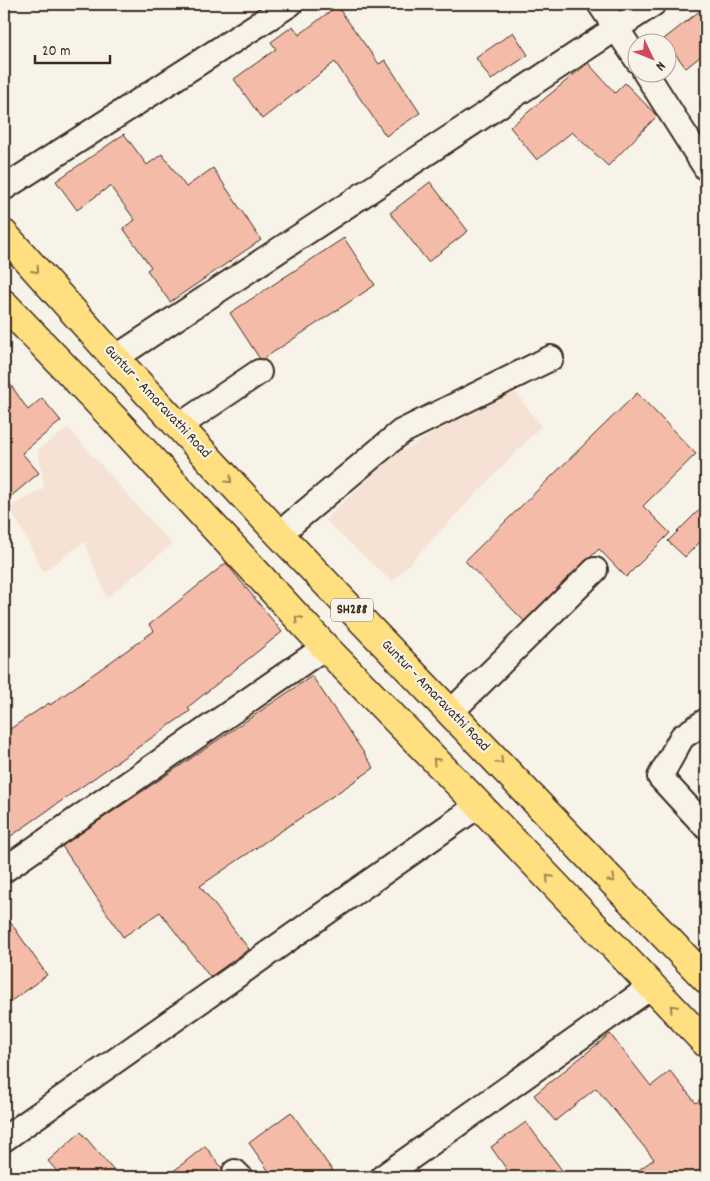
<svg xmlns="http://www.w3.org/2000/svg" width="710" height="1181" viewBox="0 0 710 1181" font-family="Dekko,sans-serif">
<rect width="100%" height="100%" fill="#f7f3e8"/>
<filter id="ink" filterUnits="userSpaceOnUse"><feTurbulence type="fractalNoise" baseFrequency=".02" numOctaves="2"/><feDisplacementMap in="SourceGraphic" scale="10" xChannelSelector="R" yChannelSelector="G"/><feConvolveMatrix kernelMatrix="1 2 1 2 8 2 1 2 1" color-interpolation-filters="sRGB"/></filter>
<g filter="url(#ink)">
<path fill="#f6e2d5" d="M 512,387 L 541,426 L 392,582 L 325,520 L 387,460 Z
M 68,428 L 172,544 L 107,598 L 84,542 L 43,572 L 10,507 L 44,488 L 38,450 Z"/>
<path fill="#f4bca8" stroke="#3b2a1e" d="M 337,6 L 379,64 L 385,60 L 420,113 L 386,136 L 335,62 L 262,119 L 234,79 L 276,49 L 271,42 L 293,26 L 299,35 Z
M 706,6 L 706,52 L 686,68 L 664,39 Z
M 513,32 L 528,55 L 491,80 L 476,58 Z
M 588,63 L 615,93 L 625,83 L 657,116 L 608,166 L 572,132 L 537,160 L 510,127 Z
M 124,134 L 147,165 L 162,154 L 186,187 L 213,168 L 261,240 L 170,302 L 147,270 L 151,267 L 123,228 L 135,220 L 110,186 L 77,210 L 56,181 Z
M 430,182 L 468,231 L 428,262 L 390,213 Z
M 344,238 L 375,285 L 263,359 L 260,359 L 230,313 Z
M 4,375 L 28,410 L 42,398 L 61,421 L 22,453 L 39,473 L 4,502 Z
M 637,393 L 696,454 L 643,506 L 670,533 L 626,577 L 599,549 L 524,621 L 465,561 Z
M 706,503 L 706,536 L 685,557 L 668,541 Z
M 226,563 L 282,632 L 188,707 L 190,711 L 4,841 L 4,733 L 49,703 L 50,705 L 154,631 L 149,625 Z
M 312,676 L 374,768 L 200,886 L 249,949 L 210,977 L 160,912 L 123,937 L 62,846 Z
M 4,913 L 47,975 L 4,1006 Z
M 610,1034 L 651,1086 L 670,1071 L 696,1103 L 706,1094 L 706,1177 L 629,1177 L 654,1159 L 596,1088 L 555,1121 L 534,1095 Z
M 291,1112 L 337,1177 L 273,1177 L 249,1143 Z
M 526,1122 L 567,1177 L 512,1177 L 491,1147 Z
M 81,1132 L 119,1177 L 62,1177 L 48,1161 Z
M 205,1146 L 222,1168 L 223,1177 L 166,1177 Z"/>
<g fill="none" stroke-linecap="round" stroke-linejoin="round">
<g stroke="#3b2a1e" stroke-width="28">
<path id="minor" d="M 600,4 L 638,61
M 645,72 L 706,168
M 4,188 L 290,4
M 115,358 L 653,4
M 179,426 L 259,372
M 279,534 L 401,432 L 551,358
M 452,711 L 595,570
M 706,721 L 682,737 L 660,777 L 706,827
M 4,870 L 325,647
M 4,1139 L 479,805
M 235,1172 L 240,1177
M 383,1177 L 652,986"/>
</g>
<g stroke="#3b2a1e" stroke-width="31">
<path id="primary" d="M 4,234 L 115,358 L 279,534 L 706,979
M 4,304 L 117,422 L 325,647 L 479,805 L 706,1043"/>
</g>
<use href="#minor" stroke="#f7f3e8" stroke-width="24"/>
<use href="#primary" stroke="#ffdf80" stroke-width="28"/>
</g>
<defs><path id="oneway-chevron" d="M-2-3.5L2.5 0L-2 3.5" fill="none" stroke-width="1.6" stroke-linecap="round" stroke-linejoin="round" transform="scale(1.25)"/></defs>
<g stroke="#9d844f">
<use href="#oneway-chevron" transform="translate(36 270) rotate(48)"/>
<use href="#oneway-chevron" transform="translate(229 480) rotate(47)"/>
<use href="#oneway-chevron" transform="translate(298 619) rotate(-133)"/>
<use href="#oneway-chevron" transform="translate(436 761) rotate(-134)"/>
<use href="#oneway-chevron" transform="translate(500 761) rotate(46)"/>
<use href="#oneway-chevron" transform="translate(549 878) rotate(-134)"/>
<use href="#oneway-chevron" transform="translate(612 879) rotate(47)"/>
<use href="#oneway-chevron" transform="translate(673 1008) rotate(-133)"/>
</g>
</g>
<g text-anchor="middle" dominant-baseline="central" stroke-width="4.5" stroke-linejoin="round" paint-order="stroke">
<rect fill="#f7f3e8" stroke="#73665b" stroke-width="1" x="331" y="598.5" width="42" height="23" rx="4"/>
<g font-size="14" font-weight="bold" fill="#3b2a1e">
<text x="352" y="610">SH288</text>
</g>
<g font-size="15" fill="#3b2a1e" stroke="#f7f3e8">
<text transform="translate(157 402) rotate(47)">Guntur - Amaravathi Road</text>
<text transform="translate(435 696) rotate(46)">Guntur - Amaravathi Road</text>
</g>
</g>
<rect width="710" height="1181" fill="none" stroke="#f7f3e8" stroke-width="20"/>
<rect x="10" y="10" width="690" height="1161" fill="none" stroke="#3b2a1e" stroke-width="2" filter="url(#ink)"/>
<g transform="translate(652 58) rotate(133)"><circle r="24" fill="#f7f3e8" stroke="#aca397"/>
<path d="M0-4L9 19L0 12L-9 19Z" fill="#d1495b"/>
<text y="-8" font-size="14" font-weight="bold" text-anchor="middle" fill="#3b2a1e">N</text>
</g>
<path d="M35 55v8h75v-8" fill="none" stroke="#3b2a1e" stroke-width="2.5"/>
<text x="42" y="55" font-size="15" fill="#3b2a1e" stroke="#f7f3e8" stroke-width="4" paint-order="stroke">20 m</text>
</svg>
